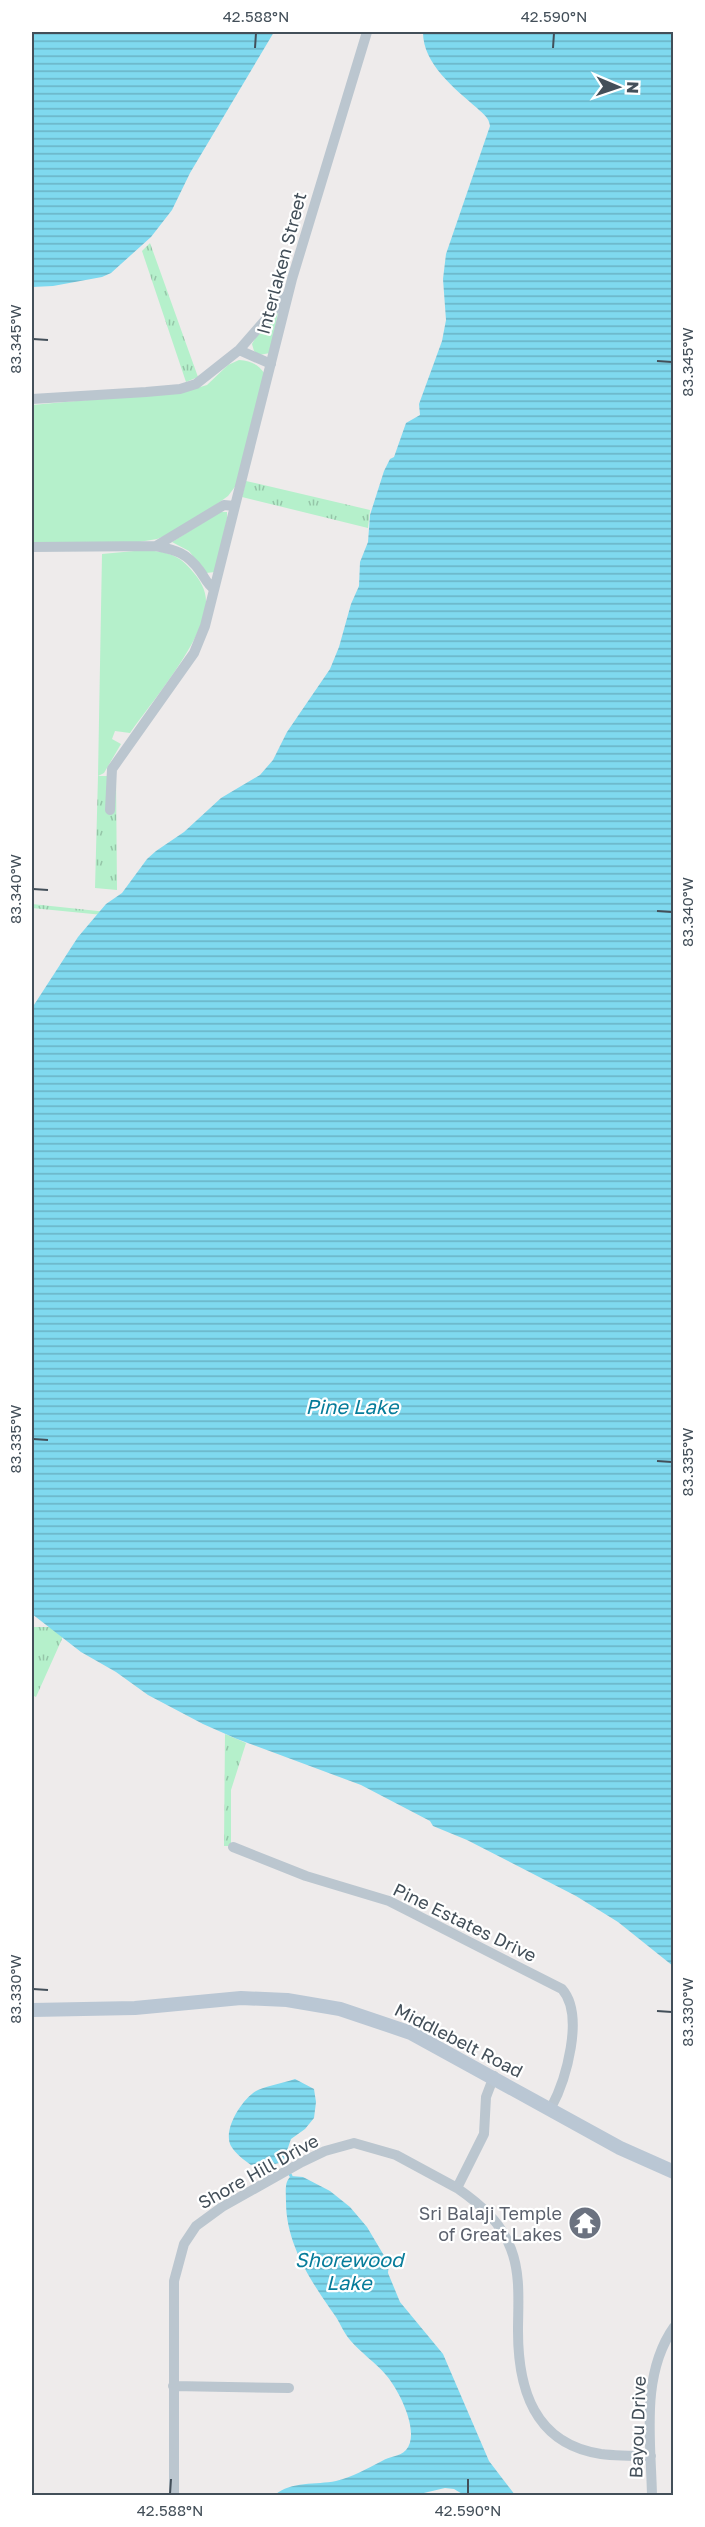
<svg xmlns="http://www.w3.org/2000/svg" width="705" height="2527" viewBox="0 0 705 2527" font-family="'Golos Text',sans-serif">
<defs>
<pattern id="park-tufts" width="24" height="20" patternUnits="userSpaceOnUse" patternTransform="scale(1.5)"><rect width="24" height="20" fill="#b5f0cb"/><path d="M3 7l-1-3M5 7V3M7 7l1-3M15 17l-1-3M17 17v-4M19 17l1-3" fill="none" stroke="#95c5a8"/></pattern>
<pattern id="water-rules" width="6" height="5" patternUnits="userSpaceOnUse" patternTransform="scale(1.5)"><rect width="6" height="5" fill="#7fd9ef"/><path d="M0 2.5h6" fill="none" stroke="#6ab2c5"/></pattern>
</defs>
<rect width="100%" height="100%" fill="#eeebeb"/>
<path fill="#b5f0cb" d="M 278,313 L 270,353 L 259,355 L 254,351 L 252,344 L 256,337 Z
M 239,360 C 251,361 258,364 265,374 L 237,484 L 228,496 L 217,504 L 170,534 L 157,539 L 139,542 L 32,542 L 32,405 L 187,391 L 207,385 L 228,365 Z
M 220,512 L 227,512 L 227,519 L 215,572 L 206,573 L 189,551 L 172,542 Z
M 145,550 C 167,552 179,554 193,572 C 200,580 206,590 206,601 C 207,637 151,703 130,733 L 115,731 L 112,739 L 121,744 L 104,773 L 98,776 L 102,554 Z"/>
<path fill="url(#park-tufts)" d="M 150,243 L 198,377 L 186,382 L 142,251 Z
M 246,481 L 370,510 L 368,528 L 242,497 Z
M 98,776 L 116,776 L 117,890 L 95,888 Z
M 32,904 L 107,912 L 103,915 L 32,908 Z
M 32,1627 L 63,1627 L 62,1639 L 36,1697 L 32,1695 Z
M 225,1734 L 246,1743 L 231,1790 L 231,1846 L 224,1846 Z"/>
<path fill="url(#water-rules)" d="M 32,32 L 274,32 L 190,173 L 172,210 L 151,237 L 111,273 L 102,277 L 53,286 L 32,287 Z
M 423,32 L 673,32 L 673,1966 L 618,1922 L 576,1896 L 467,1840 L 433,1826 L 430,1821 L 361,1785 L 237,1739 L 203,1724 L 148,1695 L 116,1672 L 81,1652 L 32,1614 L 32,1008 L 78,937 L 106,904 L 122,893 L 147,859 L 156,851 L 184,832 L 221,798 L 260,775 L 273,760 L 287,732 L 330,669 L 339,647 L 351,604 L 359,586 L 360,562 L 368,542 L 370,515 L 384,471 L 390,459 L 394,457 L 406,423 L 420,415 L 419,404 L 442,341 L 446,320 L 443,279 L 446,254 L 490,126 C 489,117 483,114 477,108 C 454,88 423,64 423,32 Z
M 295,2079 L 314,2089 L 316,2102 L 314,2118 L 305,2129 L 291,2139 L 283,2162 L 275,2164 L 266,2161 L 251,2165 C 244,2160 236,2154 231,2146 C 222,2130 243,2097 258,2090 C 270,2085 283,2083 295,2079 Z
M 291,2176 L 303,2177 L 330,2191 L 350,2207 L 367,2227 L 389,2264 L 388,2273 L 400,2302 L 443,2354 L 489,2461 L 515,2495 L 464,2495 L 454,2489 L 445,2488 L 411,2496 L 275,2495 C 291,2481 316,2485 336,2481 C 353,2477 366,2469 382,2461 C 389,2456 400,2457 406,2450 C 421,2433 399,2390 386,2375 C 376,2363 361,2353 350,2340 C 344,2333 341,2325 336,2317 C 312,2283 286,2245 286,2202 C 286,2192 284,2182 291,2176 Z"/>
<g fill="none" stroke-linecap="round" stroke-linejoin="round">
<path stroke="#7fd9ef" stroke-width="3" d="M 283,2162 L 291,2176"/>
<path stroke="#bbc6cf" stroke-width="10" d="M 239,350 L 271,364
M 32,399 L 146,392 L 180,389 L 196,384 L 239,350 L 287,295
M 156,546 L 224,505 L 235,506 L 292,279 L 367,32
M 32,547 L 156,546 C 176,550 187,553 200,571 C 205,578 207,584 214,589
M 110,810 L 112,769 L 194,653 L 205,626 L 235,506
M 233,1847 L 306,1876 L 389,1901 L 562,1989 C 585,2015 566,2080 551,2108
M 494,2076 L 486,2097 L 484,2134 L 457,2188 C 480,2204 501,2222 511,2249 C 521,2275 518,2304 518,2331 C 518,2389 534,2444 601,2454 C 617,2456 635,2456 651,2456
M 173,2386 L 289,2388
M 174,2496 L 174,2281 L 184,2244 L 196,2226 L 222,2207 L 302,2162 L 325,2151 L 354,2143 L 396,2155 L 457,2188
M 652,2496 C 651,2441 640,2375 674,2327"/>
<path stroke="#bac7d4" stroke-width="14" d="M 32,2010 L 135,2008 L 241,1998 L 287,2000 L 340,2009 L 411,2033 L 620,2148 L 674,2172"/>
</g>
<path fill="none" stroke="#434f59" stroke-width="2" d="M 255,48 L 256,33M 553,48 L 554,33M 33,339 L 48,340M 657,361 L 672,362M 33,889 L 48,890M 657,911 L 672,912M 33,1439 L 48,1440M 657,1461 L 672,1462M 33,1989 L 48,1990M 657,2011 L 672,2012M 170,2494 L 171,2479M 468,2494 L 468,2479"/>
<defs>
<g id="temple-disc" transform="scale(1.725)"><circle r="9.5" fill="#6b7280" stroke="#fff"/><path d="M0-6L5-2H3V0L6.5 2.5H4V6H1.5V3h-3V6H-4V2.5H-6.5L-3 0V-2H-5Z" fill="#fff"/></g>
</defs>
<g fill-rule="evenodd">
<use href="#temple-disc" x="585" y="2223"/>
</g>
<g text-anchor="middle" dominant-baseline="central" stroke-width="4.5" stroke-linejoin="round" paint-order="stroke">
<g font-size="18" fill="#434f59" stroke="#fff">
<text transform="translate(281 263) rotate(-75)">Interlaken Street</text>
<text transform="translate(465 1922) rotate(26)">Pine Estates Drive</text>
<text transform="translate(459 2040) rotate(27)">Middlebelt Road</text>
<text transform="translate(258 2171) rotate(-29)">Shore Hill Drive</text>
<text transform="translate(637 2427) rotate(-88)">Bayou Drive</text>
</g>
<g font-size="18" fill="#5b616d" stroke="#fff" text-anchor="end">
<text x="562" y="2213">Sri Balaji Temple<tspan x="562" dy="21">of Great Lakes</tspan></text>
</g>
<g font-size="20" font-style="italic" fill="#067c9a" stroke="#fff">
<text x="352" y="1406">Pine Lake</text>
<text x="349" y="2259">Shorewood<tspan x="349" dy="23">Lake</tspan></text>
</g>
</g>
<rect width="705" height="2527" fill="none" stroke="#ffffff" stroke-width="66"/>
<g transform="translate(618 87) rotate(92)" stroke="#ffffff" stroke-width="4.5" paint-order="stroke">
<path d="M0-4.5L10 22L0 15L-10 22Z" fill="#434f59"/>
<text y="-9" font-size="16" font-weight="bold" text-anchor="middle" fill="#434f59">N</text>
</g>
<rect x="33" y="33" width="639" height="2461" fill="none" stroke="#434f59" stroke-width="2"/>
<g font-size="15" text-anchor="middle" fill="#434f59">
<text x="256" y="22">42.588°N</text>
<text x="554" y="22">42.590°N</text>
<text transform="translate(16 339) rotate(-90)" y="5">83.345°W</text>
<text transform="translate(688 362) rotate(-90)" y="5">83.345°W</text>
<text transform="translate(16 889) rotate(-90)" y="5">83.340°W</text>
<text transform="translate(688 912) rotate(-90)" y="5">83.340°W</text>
<text transform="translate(16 1439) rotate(-90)" y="5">83.335°W</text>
<text transform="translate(688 1462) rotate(-90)" y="5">83.335°W</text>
<text transform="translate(16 1989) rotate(-90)" y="5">83.330°W</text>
<text transform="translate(688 2012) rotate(-90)" y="5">83.330°W</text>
<text x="170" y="2516">42.588°N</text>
<text x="468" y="2516">42.590°N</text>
</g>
</svg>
